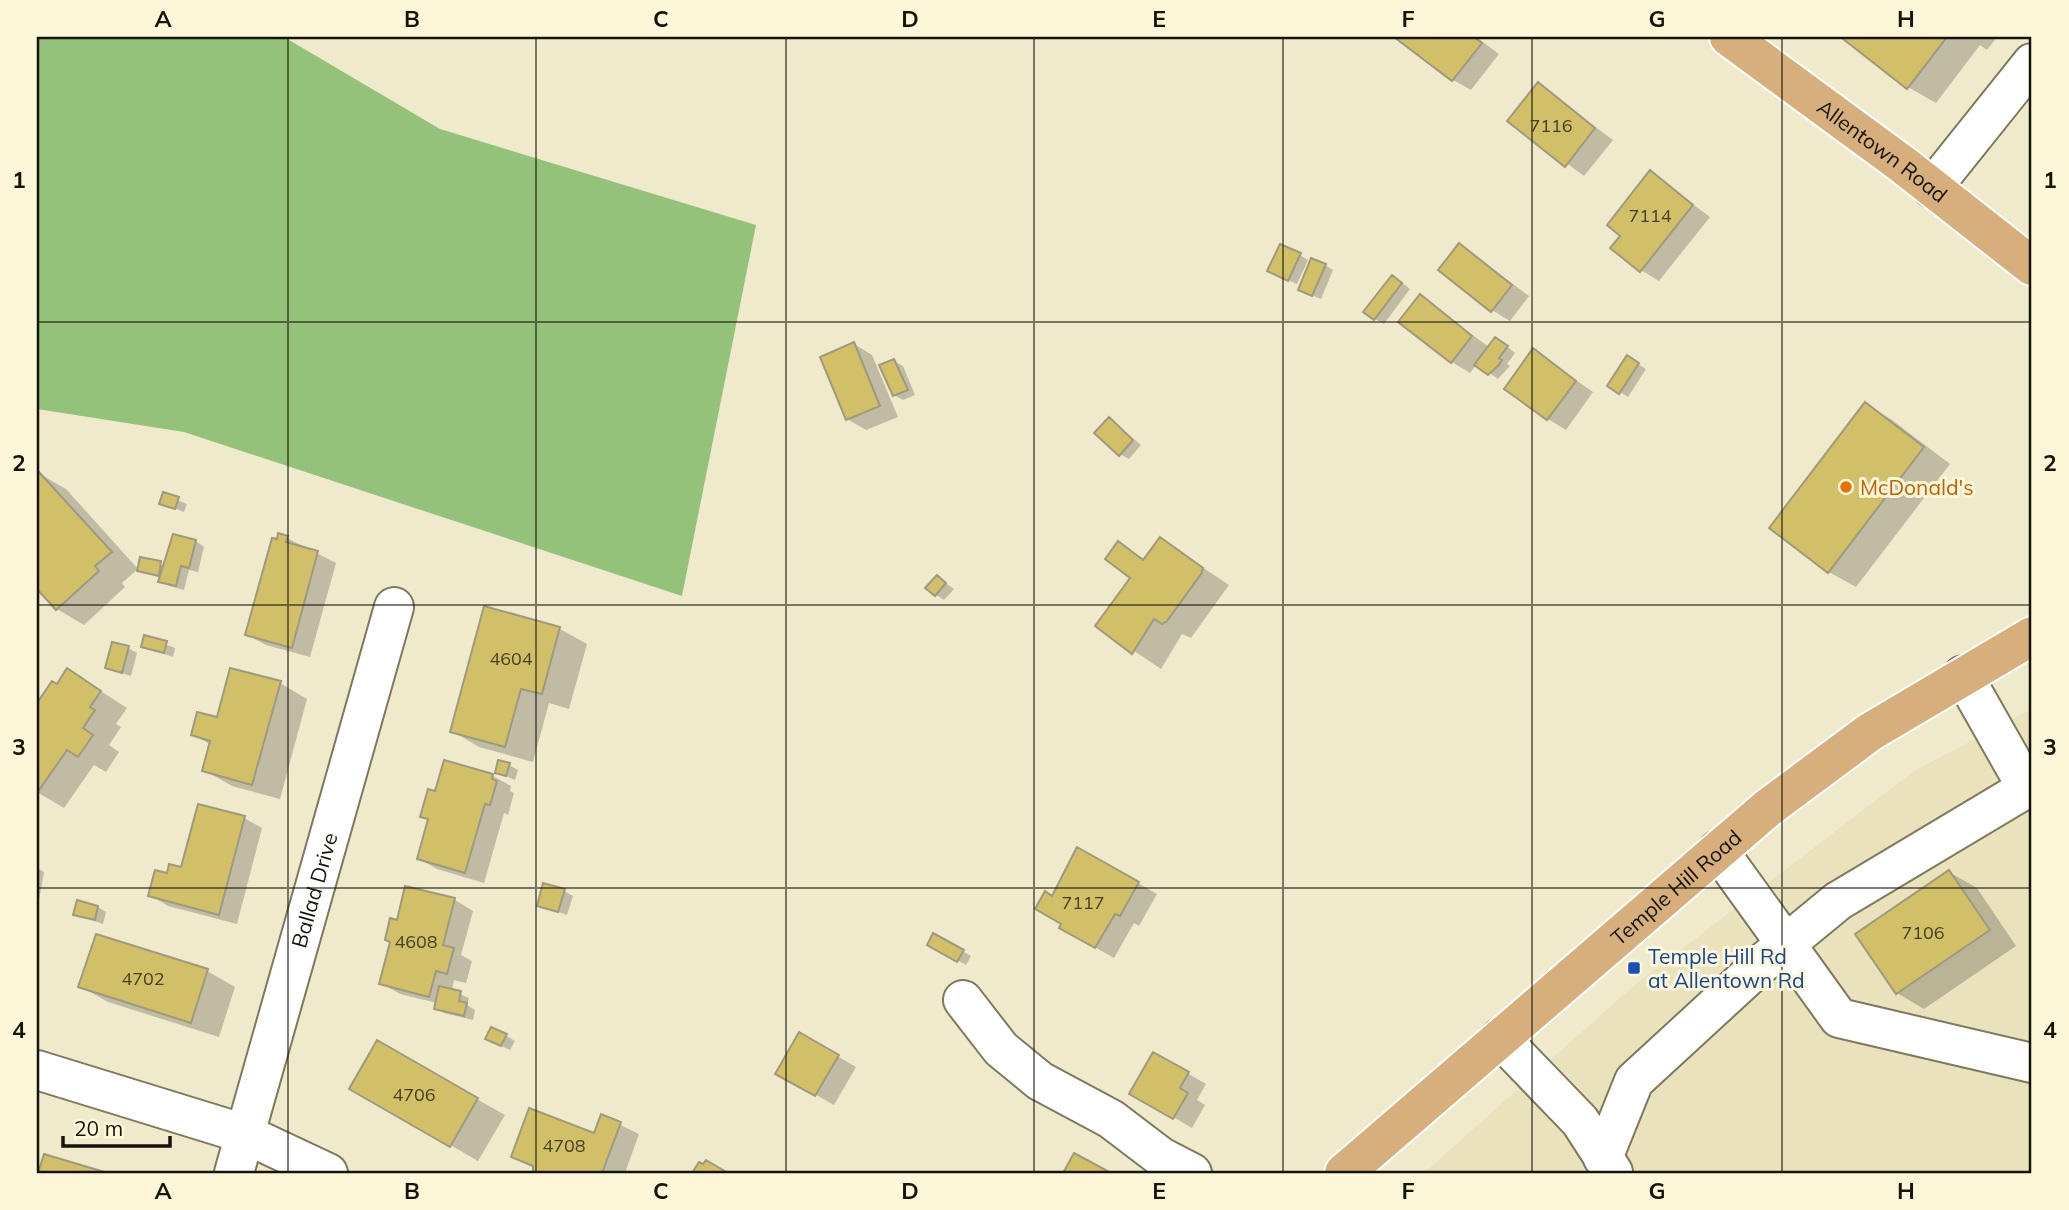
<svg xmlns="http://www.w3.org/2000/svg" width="2069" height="1210" viewBox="0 0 2069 1210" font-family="Mulish,sans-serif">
<rect width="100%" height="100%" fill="#f0eacc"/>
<path fill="#e9e2bc" d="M 2032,709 L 2032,1173 L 1424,1173 L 1631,988 L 1914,771 Z"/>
<path fill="#94c27a" d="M 37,37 L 284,37 L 440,129 L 756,225 L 682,596 L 184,432 L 37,409 Z"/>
<path fill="#0003" d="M 1400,37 L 1476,37 L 1499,54 L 1471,90 L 1453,80 Z
M 1847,37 L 1997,37 L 1987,50 L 1980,45 L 1936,103 L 1908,87 L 1845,39 Z
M 1538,85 L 1613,140 L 1584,176 L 1510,121 Z
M 1651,173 L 1710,217 L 1659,281 L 1641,270 L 1623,235 Z
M 1460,245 L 1529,296 L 1510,321 L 1492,310 Z
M 1300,255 L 1308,260 L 1297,284 L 1278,276 Z
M 1325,265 L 1333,270 L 1321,299 L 1309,294 Z
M 1401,282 L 1410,289 L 1384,324 L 1375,319 Z
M 1420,297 L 1489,347 L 1504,344 L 1515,353 L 1507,364 L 1510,366 L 1498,379 L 1477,364 L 1470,373 L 1452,362 Z
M 854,344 L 872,355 L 898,417 L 866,430 L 847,419 Z
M 1534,351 L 1593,392 L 1566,430 L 1548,419 Z
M 1628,358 L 1646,369 L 1628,397 L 1610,386 Z
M 894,361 L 903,366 L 915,395 L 903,400 L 894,395 Z
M 1865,404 L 1892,420 L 1950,464 L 1856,587 L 1829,572 L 1771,528 Z
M 1109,419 L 1141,445 L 1129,459 L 1120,454 Z
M 38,473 L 66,489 L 138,569 L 122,583 L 125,587 L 84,625 L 57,609 L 37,586 Z
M 164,495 L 187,504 L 184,512 L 161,503 Z
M 287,538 L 336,563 L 310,657 L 266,645 L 247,635 Z
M 1160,539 L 1229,585 L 1191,638 L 1182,634 L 1161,669 L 1097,626 L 1132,578 L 1118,544 L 1145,559 Z
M 196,541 L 204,547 L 198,572 L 189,570 L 184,590 L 169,586 L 161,578 L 139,571 L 163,565 Z
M 937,577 L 954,589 L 944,600 L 936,595 Z
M 486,608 L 560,629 L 587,644 L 569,709 L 549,703 L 533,762 L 479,747 L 452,731 Z
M 145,637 L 175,648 L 173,657 L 143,647 Z
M 128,648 L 137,653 L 131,676 L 107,668 Z
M 68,670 L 127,708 L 116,724 L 121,727 L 109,745 L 119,752 L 106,772 L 94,765 L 64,808 L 37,792 L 37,707 L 52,683 L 57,686 Z
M 280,683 L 307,699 L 280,799 L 232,786 L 204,770 L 211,745 L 193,734 Z
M 509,765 L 518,770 L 515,780 L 497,772 Z
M 493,776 L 511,786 L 510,791 L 514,793 L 508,815 L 504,813 L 484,883 L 437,869 L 419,859 L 429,820 L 422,816 L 436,793 Z
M 244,818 L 262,828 L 237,924 L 168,906 L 150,895 Z
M 1078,849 L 1157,894 L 1139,926 L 1134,923 L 1114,958 L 1061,928 L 1064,923 L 1053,898 Z
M 37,868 L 44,872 L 37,911 Z
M 1949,872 L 1977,888 L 2016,946 L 1924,1009 L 1897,993 Z
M 407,888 L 455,900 L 473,911 L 461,955 L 472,961 L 466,983 L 454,980 L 452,991 L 469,998 L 467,1005 L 475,1010 L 473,1020 L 444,1013 L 436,1008 L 437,1003 L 400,994 L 381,983 Z
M 564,891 L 573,896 L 567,915 L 539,905 Z
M 98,907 L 106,912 L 103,924 L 75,914 Z
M 934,935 L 971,956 L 966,965 L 929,944 Z
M 207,971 L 235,987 L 219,1037 L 108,1002 L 80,986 Z
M 799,1034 L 856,1067 L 834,1105 L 777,1073 Z
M 506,1036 L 515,1041 L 510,1050 L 495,1043 Z
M 377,1043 L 505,1115 L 478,1161 L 352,1088 Z
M 1154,1054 L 1206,1084 L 1197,1100 L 1205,1105 L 1192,1128 L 1132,1093 Z
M 602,1116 L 639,1134 L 625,1173 L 536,1173 L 534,1168 L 513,1156 L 595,1135 Z"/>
<path fill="#d2c069" stroke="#9f9a7d" stroke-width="2" d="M 1394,37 L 1474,37 L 1482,43 L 1452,81 Z
M 1845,37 L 1947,37 L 1907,89 L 1843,39 Z
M 1538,82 L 1595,128 L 1565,167 L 1507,121 Z
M 1650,170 L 1693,205 L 1640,272 L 1610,248 L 1620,236 L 1607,225 Z
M 1459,243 L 1512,285 L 1491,312 L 1438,270 Z
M 1280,244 L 1301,253 L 1288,281 L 1267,271 Z
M 1311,258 L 1326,264 L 1312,296 L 1298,290 Z
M 1392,275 L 1402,283 L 1374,320 L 1363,312 Z
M 1420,294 L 1472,336 L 1451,363 L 1398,322 Z
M 1495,337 L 1508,346 L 1499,358 L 1502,360 L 1498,366 L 1488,375 L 1474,365 Z
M 854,342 L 880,406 L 846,420 L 820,357 Z
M 1533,348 L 1576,381 L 1547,420 L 1504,389 Z
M 1627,355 L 1639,363 L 1619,394 L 1607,386 Z
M 894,359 L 908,390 L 893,396 L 879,365 Z
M 1865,402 L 1924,447 L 1828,573 L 1769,528 Z
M 1109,417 L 1133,440 L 1119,456 L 1094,433 Z
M 38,471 L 112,552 L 95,566 L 99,571 L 56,610 L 37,589 Z
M 163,492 L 179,497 L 175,509 L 159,504 Z
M 278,533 L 288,536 L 286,542 L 318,551 L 292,648 L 245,635 L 272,538 L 277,539 Z
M 173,534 L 196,540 L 189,568 L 181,566 L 176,586 L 158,582 Z
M 1160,537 L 1203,568 L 1201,574 L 1167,621 L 1162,624 L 1154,619 L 1132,654 L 1095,626 L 1130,578 L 1105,559 L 1118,541 L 1143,560 Z
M 140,557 L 161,561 L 159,576 L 137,571 Z
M 937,575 L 946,583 L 935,596 L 925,588 Z
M 484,606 L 560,627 L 542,694 L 521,689 L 505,747 L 450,732 Z
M 144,635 L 167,641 L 164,653 L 141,647 Z
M 112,642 L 129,646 L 122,673 L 105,668 Z
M 67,668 L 101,691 L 90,707 L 95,710 L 83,728 L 93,735 L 78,757 L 67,750 L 37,793 L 37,703 L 52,681 L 57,684 Z
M 230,668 L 281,681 L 252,785 L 202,771 L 210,741 L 191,735 L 197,712 L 217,717 Z
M 444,760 L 493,774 L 492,779 L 497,781 L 490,805 L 485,804 L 465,873 L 417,859 L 428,819 L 420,817 L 428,789 L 435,791 Z
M 498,760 L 510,763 L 506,776 L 495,773 Z
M 198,804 L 245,816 L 219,915 L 148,896 L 155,870 L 167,873 L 169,864 L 181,867 Z
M 1077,847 L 1139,882 L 1120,916 L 1115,914 L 1095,948 L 1059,928 L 1061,924 L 1035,909 L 1045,891 L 1052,896 Z
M 1949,870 L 1990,930 L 1896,994 L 1855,934 Z
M 543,883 L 565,889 L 558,912 L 537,906 Z
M 405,886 L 455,898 L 443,945 L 454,948 L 447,974 L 436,971 L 429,997 L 379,984 L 390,942 L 385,940 L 390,918 L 397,920 Z
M 77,900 L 98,906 L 95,920 L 73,915 Z
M 933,933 L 964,950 L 957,962 L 927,945 Z
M 96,934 L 208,969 L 191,1023 L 78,987 Z
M 439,986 L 461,991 L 459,1001 L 467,1003 L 464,1016 L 434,1009 Z
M 491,1027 L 507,1034 L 501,1046 L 485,1039 Z
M 799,1032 L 839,1055 L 815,1096 L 775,1074 Z
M 377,1040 L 478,1098 L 450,1147 L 349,1089 Z
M 1153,1052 L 1189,1072 L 1180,1088 L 1188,1093 L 1173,1119 L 1129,1094 Z
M 529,1108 L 594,1133 L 601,1114 L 621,1122 L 602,1173 L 533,1173 L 533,1166 L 511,1157 Z
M 1074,1153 L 1111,1173 L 1063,1173 Z
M 44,1154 L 108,1173 L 38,1173 Z
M 706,1160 L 728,1173 L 692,1173 L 699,1162 L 703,1164 Z"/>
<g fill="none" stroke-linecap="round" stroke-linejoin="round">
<g stroke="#7e785d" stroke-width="42">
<g id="minor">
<path d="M 1932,188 L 2032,63"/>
<path d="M 1718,850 L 1839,1018 L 2032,1063"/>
<path d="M 963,1000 L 1001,1049 L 1040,1081 L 1111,1119 L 1161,1157 L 1192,1173"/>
<path d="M 1500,1038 L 1580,1121 L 1613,1172"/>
<path d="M 37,1070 L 245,1134 L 328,1173"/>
<path d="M 1603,1158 L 1634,1081 L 1759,966 L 1838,901 L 2027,788 L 1963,675"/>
<path id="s1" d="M 234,1173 L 394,607"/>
</g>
</g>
<g stroke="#fff" stroke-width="42">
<g id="major">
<path id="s2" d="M 1729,37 L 1902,164 L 2032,266"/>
<path id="s3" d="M 1344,1173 L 1769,807 L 1870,732 L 2032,636"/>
</g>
</g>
<use href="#minor" stroke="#fff" stroke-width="38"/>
<use href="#major" stroke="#d6af7c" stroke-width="38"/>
</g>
<path fill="none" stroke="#161409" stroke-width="2" stroke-opacity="0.55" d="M 288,37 L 288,1173M 536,37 L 536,1173M 786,37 L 786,1173M 1034,37 L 1034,1173M 1283,37 L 1283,1173M 1532,37 L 1532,1173M 1782,37 L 1782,1173M 37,322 L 2032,322M 37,605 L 2032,605M 37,888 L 2032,888"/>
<circle fill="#e8710a" stroke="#fdf7d9" stroke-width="2.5" cx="1846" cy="487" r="7"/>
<rect fill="#1a4fb4" stroke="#fdf7d9" stroke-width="2.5" x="1627" y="961" width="14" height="14" rx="3.5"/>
<g text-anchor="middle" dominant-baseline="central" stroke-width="6" stroke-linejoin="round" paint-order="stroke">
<g font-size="18" fill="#453f21">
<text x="1551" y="125">7116</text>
<text x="1650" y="215">7114</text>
<text x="511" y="658">4604</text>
<text x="1083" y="902">7117</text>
<text x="1923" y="932">7106</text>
<text x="416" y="941">4608</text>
<text x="143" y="978">4702</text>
<text x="414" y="1094">4706</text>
<text x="564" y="1145">4708</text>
</g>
<g font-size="21" fill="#161409" stroke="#fdf7d9">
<text stroke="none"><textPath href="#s2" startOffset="191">Allentown Road</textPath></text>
<text stroke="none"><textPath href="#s3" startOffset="438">Temple Hill Road</textPath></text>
<text stroke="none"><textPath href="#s1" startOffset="294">Ballad Drive</textPath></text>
</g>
<g font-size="21" fill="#c56008" stroke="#fdf7d9" text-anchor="start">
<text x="1860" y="487">McDonald's</text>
</g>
<g font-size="21" fill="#164399" stroke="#fdf7d9" text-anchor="start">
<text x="1648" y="956">Temple Hill Rd<tspan x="1648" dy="24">at Allentown Rd</tspan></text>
</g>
</g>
<rect width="2069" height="1210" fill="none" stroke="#fdf7d9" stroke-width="77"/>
<path d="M63 1136v10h107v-10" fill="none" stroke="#161409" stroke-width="3.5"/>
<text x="74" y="1136" font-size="21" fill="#161409" stroke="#fdf7d9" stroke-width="5" paint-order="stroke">20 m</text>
<rect x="38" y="38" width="1992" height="1134" fill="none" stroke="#161409" stroke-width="2.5"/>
<g font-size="23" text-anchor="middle" font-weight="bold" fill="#161409">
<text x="163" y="27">A</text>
<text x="412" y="27">B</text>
<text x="661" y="27">C</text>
<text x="910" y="27">D</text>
<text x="1159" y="27">E</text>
<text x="1408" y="27">F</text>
<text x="1657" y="27">G</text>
<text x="1906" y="27">H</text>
<text x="19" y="188">1</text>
<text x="2050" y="188">1</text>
<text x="19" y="471">2</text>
<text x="2050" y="471">2</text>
<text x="19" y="755">3</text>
<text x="2050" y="755">3</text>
<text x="19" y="1038">4</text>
<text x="2050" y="1038">4</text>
<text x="163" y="1199">A</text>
<text x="412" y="1199">B</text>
<text x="661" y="1199">C</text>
<text x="910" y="1199">D</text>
<text x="1159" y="1199">E</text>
<text x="1408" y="1199">F</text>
<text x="1657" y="1199">G</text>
<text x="1906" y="1199">H</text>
</g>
</svg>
